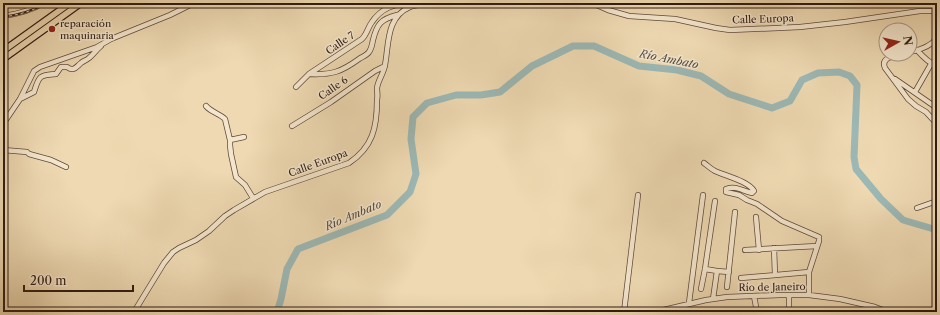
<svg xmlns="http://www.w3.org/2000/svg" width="940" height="315" viewBox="0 0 940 315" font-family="'Libre Caslon Text',serif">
<rect width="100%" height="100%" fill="#eed9b2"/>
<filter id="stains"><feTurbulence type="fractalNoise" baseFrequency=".005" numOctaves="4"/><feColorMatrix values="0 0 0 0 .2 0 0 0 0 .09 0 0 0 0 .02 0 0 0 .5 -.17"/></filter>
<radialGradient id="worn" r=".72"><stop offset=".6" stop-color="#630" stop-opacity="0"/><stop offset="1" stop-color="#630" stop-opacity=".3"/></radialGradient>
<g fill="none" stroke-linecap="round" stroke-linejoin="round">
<path stroke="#9cb8b5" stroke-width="7" d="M 277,312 L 281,299 L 287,269 L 298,249 L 387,215 L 410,192 L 416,174 L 411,139 L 413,117 L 427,103 L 456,95 L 481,95 L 500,92 L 532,66 L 573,46 L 594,46 L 639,66 L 677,70 L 701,76 L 729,94 L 772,108 L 790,101 L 802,80 L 818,73 L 839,72 L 850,76 L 857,85 L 854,157 L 856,169 L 881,199 L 903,220 L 937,230"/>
<g stroke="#5f4a3a" stroke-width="6">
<path id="minor" d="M 592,3 L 608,10 L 629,16 L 675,19 L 716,28 L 730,30 L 800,27 L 845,22 L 920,11 L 937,11
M 3,16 C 18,14 32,10 44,3
M 917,50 C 923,57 929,63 937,66
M 910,52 C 920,50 931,46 937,38
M 903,54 C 895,56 880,57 885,68 L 908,99 L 916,106 L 926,112 L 937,124
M 310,74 C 332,75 341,72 359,59 C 362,57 367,55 369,52 C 372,48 372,44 373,40 C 377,24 381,19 397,15
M 895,79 L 937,108
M 296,87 L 309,74 L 362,39 C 367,34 368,27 372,22 C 380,10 395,1 410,6
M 915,92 L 931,64
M 20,99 L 34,92 C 39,76 39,75 56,74 L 61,67 L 67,67 C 74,72 76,67 81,63 C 83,61 87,60 89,58 C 93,55 96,50 101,46
M 206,106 C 211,112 220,114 225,119 L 230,140 L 244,137
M 3,124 L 20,99 L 34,71 L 40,67 L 97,47 L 111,39 L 170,15 L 194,3
M 292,126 L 331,102 L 375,71 L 385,66
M 230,140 L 230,145 L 231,154 L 236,177 L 245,185 L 253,198
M 3,150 L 27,152 L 29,154 L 51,160 L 66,167
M 704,163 C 708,166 711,169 715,171 C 726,176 748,181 754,191 L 752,193 C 743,191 734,185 726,189 L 726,192 L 739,195 L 747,200 L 757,204 L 782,221 L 819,237 L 819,241 L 809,272 L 809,295
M 917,208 L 937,201
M 756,217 L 759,250
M 774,248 L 775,275
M 745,250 L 817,246
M 705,269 L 717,271 L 713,299
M 717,271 L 729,272
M 741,278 L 809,272
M 727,287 L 735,212
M 701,289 L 705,269 L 715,201
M 789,295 L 789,312
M 754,296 L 757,312
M 689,303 L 703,195
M 134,312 L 164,263 L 173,252 L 179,248 L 196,240 L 209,231 L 225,216 L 234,210 L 265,192 L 349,163 C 373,147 377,127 377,100 C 378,96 377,92 377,88 C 378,80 384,73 385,65 C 389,44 386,17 410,7 C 416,4 426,5 434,4 C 446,4 458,4 470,3
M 624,312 L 638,195
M 655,312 L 706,300 L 727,297 L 780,295 L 809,295 L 840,299 L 875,307 L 888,312"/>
</g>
<g stroke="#2f1b12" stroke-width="8">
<path id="major" d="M 3,51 L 70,3
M 3,59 L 81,3"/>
</g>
<use href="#minor" stroke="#f4e6cd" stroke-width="4.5"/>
<use href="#major" stroke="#eed9b2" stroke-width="5.5"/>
<g stroke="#2f1b12" stroke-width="2.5">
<path id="rail" d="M 3,17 C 18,15 33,11 46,3"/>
</g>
<use href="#rail" stroke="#f4e6cd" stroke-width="1" stroke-dasharray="3" stroke-linecap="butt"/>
</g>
<circle fill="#8f2418" stroke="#f4e6cd" stroke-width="1.5" cx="52" cy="29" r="4"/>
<g text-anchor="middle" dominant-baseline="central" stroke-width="3" stroke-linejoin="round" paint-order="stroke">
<g font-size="10" fill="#2f1b12" stroke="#f4e6cd">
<text transform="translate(763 19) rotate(-2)">Calle Europa</text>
<text transform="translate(340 43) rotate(-34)">Calle 7</text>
<text transform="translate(333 88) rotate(-35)">Calle 6</text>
<text transform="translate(318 163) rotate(-20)">Calle Europa</text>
<text transform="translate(772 287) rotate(-1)">Río de Janeiro</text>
</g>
<g font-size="10" fill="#2f1b12" stroke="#f4e6cd" text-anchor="start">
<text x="60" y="23">reparación<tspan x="60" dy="12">maquinaria</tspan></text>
</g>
<g font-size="11" font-style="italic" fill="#504a43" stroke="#f4e6cd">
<text transform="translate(669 59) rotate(11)">Río Ambato</text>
<text transform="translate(353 215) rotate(-23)">Río Ambato</text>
</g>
</g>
<rect width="940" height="315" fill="none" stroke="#eed9b2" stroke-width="16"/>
<rect x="4" y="4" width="932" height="307" fill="none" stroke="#2f1b12" stroke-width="2"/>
<rect x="8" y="8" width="924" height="299" fill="none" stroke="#2f1b12"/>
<g transform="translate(898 42) rotate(82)"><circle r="19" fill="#f4e6cd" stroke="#a59582"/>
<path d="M0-3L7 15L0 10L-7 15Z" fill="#8f2418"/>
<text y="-6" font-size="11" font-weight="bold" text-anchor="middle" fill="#2f1b12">N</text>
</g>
<path d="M24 285v6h109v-6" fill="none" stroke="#2f1b12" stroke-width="2"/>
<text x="30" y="285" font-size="12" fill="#2f1b12" stroke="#f4e6cd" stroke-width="3" paint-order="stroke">200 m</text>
<rect width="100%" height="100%" filter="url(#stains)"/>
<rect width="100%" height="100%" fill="url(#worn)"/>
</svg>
